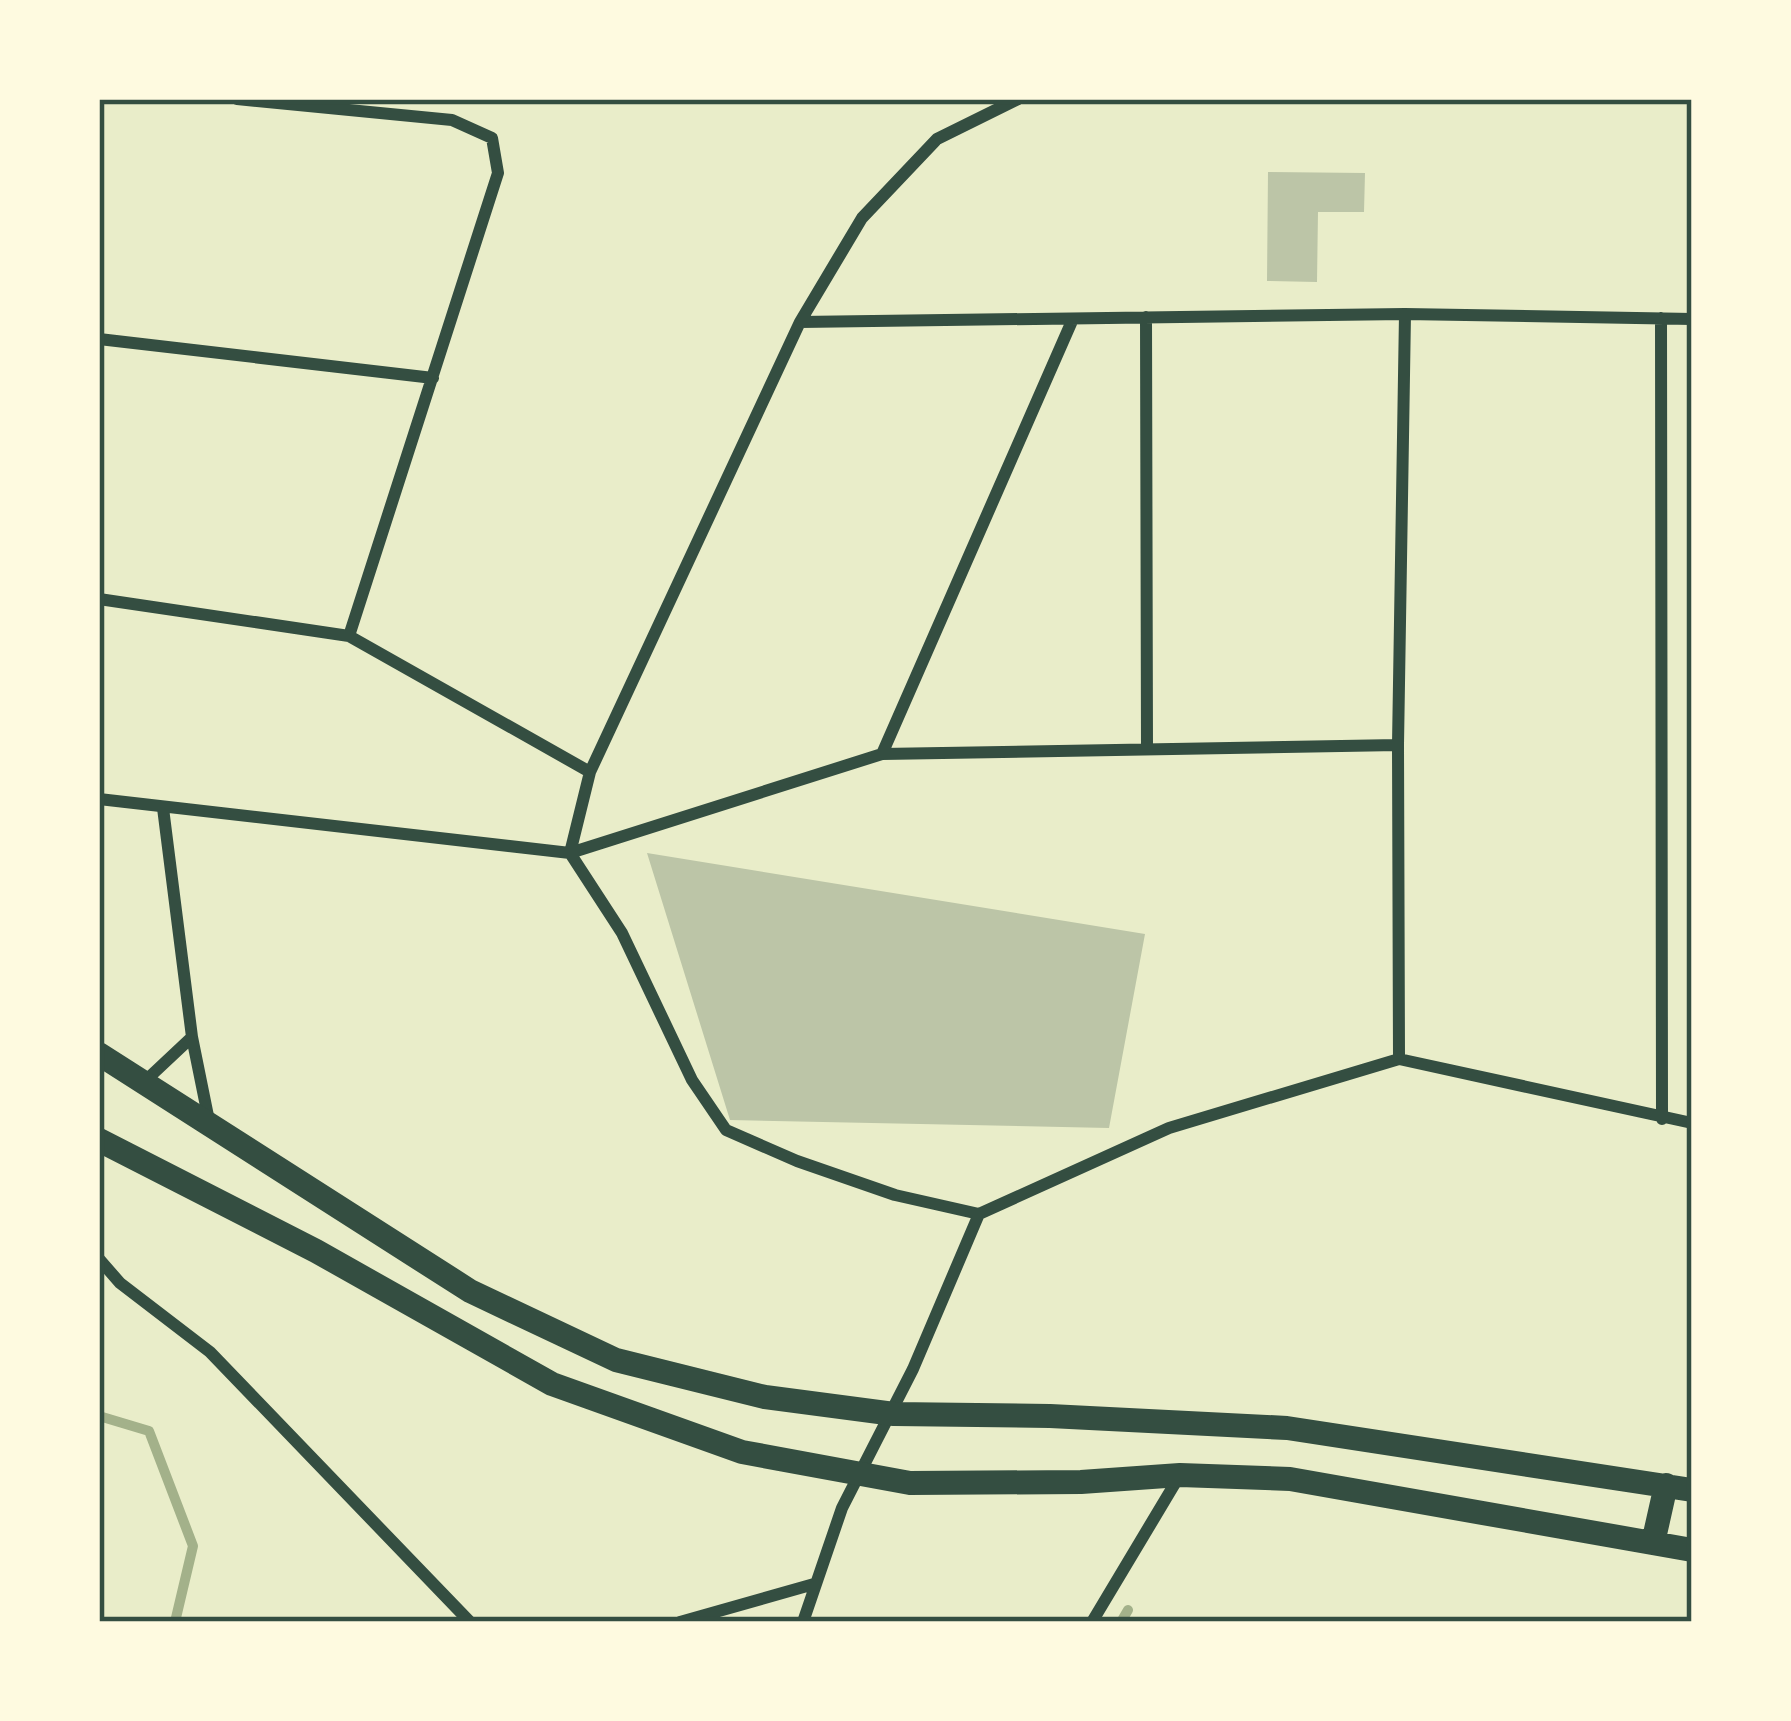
<svg xmlns="http://www.w3.org/2000/svg" width="1791" height="1721" viewBox="0 0 1791 1721" font-family="'Work Sans',sans-serif">
<rect width="100%" height="100%" fill="#e9edc9"/>
<g fill="none" stroke-linecap="round" stroke-linejoin="round">
<path stroke="#a3b18a" stroke-width="10" d="M 99,1416 L 149,1431 L 193,1546 L 175,1622
M 1121,1622 L 1128,1610"/>
</g>
<path fill="#bcc5a7" d="M 1268,172 L 1365,173 L 1364,212 L 1318,212 L 1317,282 L 1267,281 Z
M 647,853 L 1145,934 L 1109,1128 L 730,1120 Z"/>
<g fill="none" stroke-linecap="round" stroke-linejoin="round">
<path stroke="#344e41" stroke-width="12" d="M 237,99 L 452,120 L 492,138 L 498,173 L 349,636
M 1146,317 L 1147,748
M 1661,318 L 1662,1119
M 800,322 L 1405,314 L 1692,319
M 99,339 L 433,378
M 99,599 L 349,636 L 590,772
M 882,754 L 1072,321
M 99,799 L 570,853 L 882,754 L 1398,745
M 163,808 L 192,1037 L 209,1121
M 570,853 L 590,772 L 800,322 L 862,218 L 937,139 L 1018,99
M 570,853 L 622,933 L 692,1080 L 726,1130 L 797,1161 L 895,1195 L 979,1214
M 1399,1059 L 1398,745 L 1405,314
M 143,1083 L 192,1037
M 979,1214 L 1169,1128 L 1399,1059 L 1692,1123
M 99,1259 L 120,1283 L 210,1352 L 470,1622
M 680,1622 L 814,1584
M 803,1622 L 842,1508 L 913,1369 L 979,1214
M 1092,1622 L 1180,1475"/>
<path stroke="#344e41" stroke-width="24" d="M 99,1054 L 470,1291 L 616,1360 L 765,1397 L 894,1414 L 1050,1416 L 1287,1428 L 1692,1490
M 99,1140 L 316,1251 L 552,1384 L 742,1452 L 910,1483 L 1081,1482 L 1180,1475 L 1290,1479 L 1692,1550
M 1653,1543 L 1666,1485"/>
</g>
<rect width="1791" height="1721" fill="none" stroke="#fefae0" stroke-width="204"/>
<rect x="102" y="102" width="1587" height="1517" fill="none" stroke="#344e41" stroke-width="4.5"/>
</svg>
